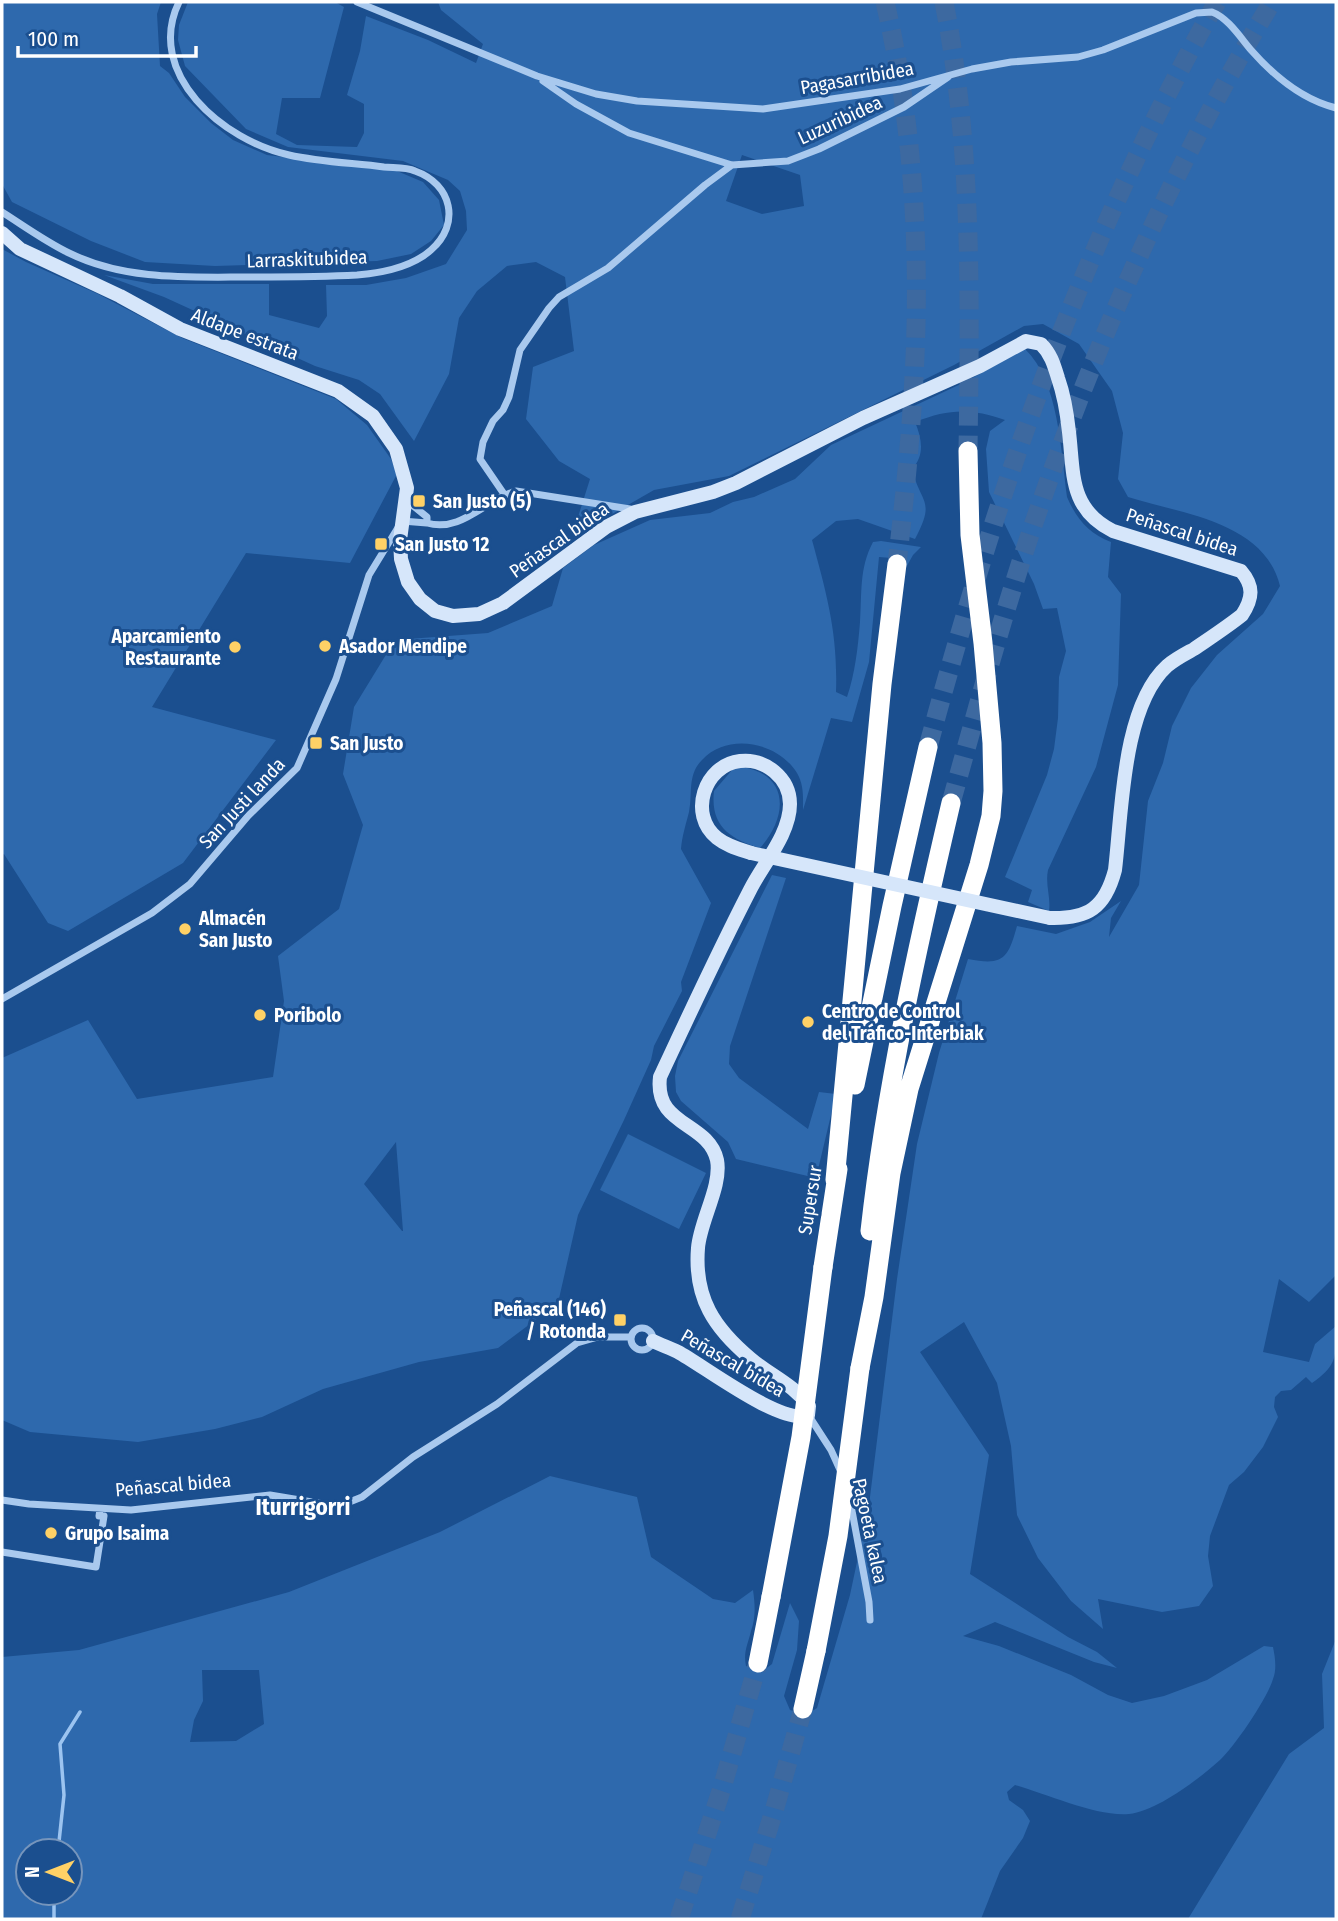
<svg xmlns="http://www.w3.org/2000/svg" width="1338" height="1921" viewBox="0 0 1338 1921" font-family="'Fira Sans Condensed',sans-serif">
<rect width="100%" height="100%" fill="#1b4f8f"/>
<path fill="#2e69ad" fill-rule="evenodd" d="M 2,2 L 161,2 L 157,14 L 160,66 L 169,73 L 185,97 L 211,123 L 233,140 L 267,155 L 397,171 L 423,182 L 439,200 L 444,225 L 431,241 L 411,254 L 377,261 L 215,266 L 145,262 L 91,241 L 12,202 L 2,184 Z
M 188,2 L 335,2 L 344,7 L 320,98 L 282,98 L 276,134 L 297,145 L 357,147 L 364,133 L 364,104 L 347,95 L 360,51 L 366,16 L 428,40 L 476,63 L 483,44 L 441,10 L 438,2 L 1336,2 L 1336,1275 L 1309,1302 L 1279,1279 L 1263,1352 L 1309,1362 L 1315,1344 L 1336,1326 C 1336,1356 1338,1365 1312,1383 L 1306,1377 L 1291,1390 L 1281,1391 L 1275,1397 L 1274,1407 L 1278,1417 L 1263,1447 L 1244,1472 L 1229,1485 L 1210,1536 L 1208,1556 L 1213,1586 L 1199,1606 L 1162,1612 L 1098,1599 L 1103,1629 L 1071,1601 L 1038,1558 L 1017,1515 L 1011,1446 L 997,1383 L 964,1322 L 920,1352 L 989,1455 L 970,1574 L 1068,1637 L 1097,1652 L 1117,1668 L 1094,1662 L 995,1622 L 963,1636 L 999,1646 L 1071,1675 L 1108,1695 L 1132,1703 L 1164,1696 L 1207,1680 L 1264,1646 L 1273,1647 C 1275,1657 1277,1669 1273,1679 C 1267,1699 1235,1746 1220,1760 C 1199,1779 1157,1811 1129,1814 C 1097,1817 1047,1794 1015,1785 L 1007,1792 L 1009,1800 L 1023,1810 L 1030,1821 L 1023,1838 L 1000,1871 L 981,1919 L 2,1919 L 2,1657 L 79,1650 L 289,1592 L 440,1532 L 550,1476 L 637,1497 L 651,1557 L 713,1599 L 735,1603 L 753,1590 C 755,1604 756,1617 751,1631 C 748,1644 743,1652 746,1666 L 757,1670 L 764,1670 L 772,1664 L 790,1603 L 799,1621 L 797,1650 L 784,1696 L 790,1710 L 806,1715 L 817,1708 L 850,1595 L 869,1505 L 897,1279 L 917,1144 L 939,1053 L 968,959 C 1003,966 1008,959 1017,926 L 1056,934 L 1090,922 L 1121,901 L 1111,918 L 1109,937 L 1139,885 L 1148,801 L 1163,763 L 1172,726 L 1191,688 L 1217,655 L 1263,614 L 1280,586 C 1264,521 1181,514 1128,497 L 1118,479 L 1123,433 L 1112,391 L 1079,344 L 1043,324 L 1024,326 L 954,365 L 729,476 L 654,490 L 607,517 L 578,517 L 590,479 L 559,461 L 526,419 L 533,367 L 574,351 L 565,277 L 536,262 L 507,266 L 477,291 L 459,318 L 449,374 L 414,441 L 380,394 L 359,380 L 315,366 L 164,297 L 104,275 L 153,284 L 269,284 L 269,315 L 319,328 L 327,316 L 326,285 L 366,285 L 406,278 L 446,264 L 467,230 L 466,211 L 460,191 L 448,180 L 403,161 L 288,147 L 246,129 L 185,66 L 178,40 L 179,25 ZM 742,155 L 800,175 L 804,206 L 762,214 L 726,201 ZM 202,1670 L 259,1670 L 264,1724 L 236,1741 L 190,1742 L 194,1720 L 203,1701 ZM 28,1851 L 70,1851 L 70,1893 L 28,1893 Z
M 2,249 L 26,262 L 98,294 L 182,338 L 336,399 L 367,425 L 391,459 L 397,474 L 350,563 L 246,553 L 152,707 L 276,740 L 183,863 L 68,931 L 48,923 L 4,854 L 2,855 Z
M 1025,349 C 1059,381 1061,452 1067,497 C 1076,518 1089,534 1111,542 L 1108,577 L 1121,594 L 1118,685 L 1096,767 L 1048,870 C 1045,885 1051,897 1049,911 L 1028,902 L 1032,890 L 1005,877 L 1047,775 L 1054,749 L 1058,718 L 1059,677 L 1066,651 L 1057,608 L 1043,609 L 1034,584 L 989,492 L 986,449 L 990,431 L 1005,420 C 970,408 949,409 915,422 C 922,439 925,455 912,469 C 921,505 936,499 915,539 L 858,519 L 836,521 L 812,540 C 827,595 838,634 836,692 L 847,697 C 855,674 858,647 860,622 C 862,594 859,568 873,542 L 881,541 L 921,547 L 913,555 L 903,573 L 904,559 L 879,557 L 869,662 L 852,722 L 831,718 L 803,810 C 803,797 804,785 797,773 C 778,742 728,732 702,760 C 687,775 693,793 689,812 C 686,824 682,836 681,849 L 711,903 L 681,982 L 682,991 L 654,1046 L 651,1060 L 624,1120 L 578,1215 L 558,1303 L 498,1348 L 419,1362 L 323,1389 L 262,1417 L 215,1429 L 138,1442 L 30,1432 L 2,1420 L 2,1058 L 88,1020 L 137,1099 L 273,1077 L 284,1001 L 278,956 L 339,909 L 363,825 L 343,774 L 354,707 L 395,640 L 488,633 L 552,606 L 563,568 L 594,545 L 650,520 L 710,513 L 733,502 L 754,497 L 795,479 L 831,445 L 965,382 ZM 396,1142 L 403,1231 L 402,1231 L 364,1184 Z
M 743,767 C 791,776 787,818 760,848 C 730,839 710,826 714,791 L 732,770 Z
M 772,875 L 786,878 L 730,1046 L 729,1064 L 739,1078 L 808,1129 L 819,1092 L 836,1094 L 816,1178 L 736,1159 L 728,1142 L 681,1101 L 676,1092 L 675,1076 L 678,1061 Z
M 628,1134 L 706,1173 L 679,1229 L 600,1190 Z
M 1336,1639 L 1336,1919 L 1188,1919 L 1289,1754 L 1324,1728 L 1322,1674 Z"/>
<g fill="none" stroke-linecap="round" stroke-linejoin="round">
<path stroke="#9cc4f0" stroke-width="3.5" d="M 58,1851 L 64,1795 L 60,1744 L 80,1712
M 54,1893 L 54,1919"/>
<path stroke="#3d69a0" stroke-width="19" stroke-dasharray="19 10" stroke-linecap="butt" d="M 885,2 C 912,117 920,239 915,357 C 912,426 905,495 897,564
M 944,2 C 973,149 970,301 968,451
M 928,747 C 997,490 1085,234 1217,2
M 951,803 C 978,706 1004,609 1037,514 C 1098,337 1175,162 1272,2
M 679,1919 L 722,1788 L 758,1663
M 740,1919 L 774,1811 L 803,1709"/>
<path stroke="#a9c9ee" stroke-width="7" d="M 357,2 L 537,76 L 596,94 L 637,101 L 763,109 L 900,89 L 972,69 L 1011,62 L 1078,57 L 1103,50 L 1196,13 L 1212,12 C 1228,18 1240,37 1251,50 C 1273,75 1303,100 1336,108
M 543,81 L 576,104 L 629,133 L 732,165 L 788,161 L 819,149 L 904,107 L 948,77
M 2,212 C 24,226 46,242 69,253 C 126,281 190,277 251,277 C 286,277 322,277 357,275 C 382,273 412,267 431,250 C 461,224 452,184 415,171 C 406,167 394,168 384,167 C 353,163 320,162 289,155 C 224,141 144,74 179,2
M 504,494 L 480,459 L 483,442 L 493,421 L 503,410 L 509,397 L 520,350 L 549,308 L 559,297 L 608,268 L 705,185 L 732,165
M 427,523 C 461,533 485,500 516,491 L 630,509 L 634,511
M 2,999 L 152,913 L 190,884 L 248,816 L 297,768 L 336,679 L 369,575 L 402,521 L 427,523 L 427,517 L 406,500
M631 1339a11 11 0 1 1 22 0a11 11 0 1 1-22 0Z
M 809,1416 L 831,1450 L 841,1472
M 2,1500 L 29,1504 L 131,1510 L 270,1495 L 330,1505 L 347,1503 L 362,1497 L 413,1457 L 497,1404 L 577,1343 L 598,1337 L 631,1337
M 850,1500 L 869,1602 L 870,1620
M 2,1552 L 96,1567 L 104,1516 L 99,1516 L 100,1509"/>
<path stroke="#d6e6fa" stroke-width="14" d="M 2,233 L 20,249 L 120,296 L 180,329 L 338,391 L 373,416 L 396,449 L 407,488 L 400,540 L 401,559 L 408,582 L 420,599 L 435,611 L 453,616 L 479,614 L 503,603 L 606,527 L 635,512 L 713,492 L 736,483 L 863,418 L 980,366 L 1026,341 L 1041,344 C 1051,354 1054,365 1058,378 C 1064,395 1067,413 1069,432 C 1074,474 1069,509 1113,531 L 1241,571 C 1254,586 1253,598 1242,615 C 1227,627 1210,638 1194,649 C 1185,654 1175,659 1167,666 C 1122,707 1122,813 1115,870 C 1105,908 1088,919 1050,918
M 653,1341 C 661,1345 670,1348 678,1352 C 704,1366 782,1426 808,1415 L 809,1406 C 793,1384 771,1376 751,1359 C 714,1328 694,1298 698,1248 C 700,1221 722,1186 717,1160 C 708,1121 654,1127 660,1077 C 689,1015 718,952 750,890 C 763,864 790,834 790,804 C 790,778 765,758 740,761 C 704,765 688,815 717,838 C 727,846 739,849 751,853"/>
<path stroke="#fff" stroke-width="19" d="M 855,1085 L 892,906 L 928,747
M 835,1180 L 882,684 L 897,564
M 870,1231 C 886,1087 918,944 951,803
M 823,1267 L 838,1169
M 860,1368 L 874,1297 L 891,1173 L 909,1089 L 979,865 L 991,816 L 993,791 L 992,743 L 983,643 L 970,535 L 968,451
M 758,1663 L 771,1597
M 803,1709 L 816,1651"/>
<path stroke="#d6e6fa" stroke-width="14" d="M 751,853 L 1050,918"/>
<path stroke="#fff" stroke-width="19" d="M 771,1597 L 801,1437 L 823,1267
M 816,1651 L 838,1536 L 860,1368"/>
</g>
<g fill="#ffd166" stroke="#1b4f8f" stroke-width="2.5">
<rect x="412" y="494" width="14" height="14" rx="3.5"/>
<rect x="374" y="537" width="14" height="14" rx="3.5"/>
<circle cx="325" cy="646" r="7"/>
<circle cx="235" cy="647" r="7"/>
<rect x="309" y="736" width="14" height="14" rx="3.5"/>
<circle cx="185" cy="929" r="7"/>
<circle cx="260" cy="1015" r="7"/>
<circle cx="808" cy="1022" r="7"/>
<rect x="613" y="1313" width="14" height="14" rx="3.5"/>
<circle cx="51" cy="1533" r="7"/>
</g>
<g text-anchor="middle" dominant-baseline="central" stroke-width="6" stroke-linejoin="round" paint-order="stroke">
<g font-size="19" fill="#fff" stroke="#1b4f8f">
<text transform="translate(857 78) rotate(-10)">Pagasarribidea</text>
<text transform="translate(840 120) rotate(-25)">Luzuribidea</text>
<text transform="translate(307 259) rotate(-2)">Larraskitubidea</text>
<text transform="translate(245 334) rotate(21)">Aldape estrata</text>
<text transform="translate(1182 532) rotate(18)">Peñascal bidea</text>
<text transform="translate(559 540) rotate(-35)">Peñascal bidea</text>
<text transform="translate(242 803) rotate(-47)">San Justi landa</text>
<text transform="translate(810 1200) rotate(-81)">Supersur</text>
<text transform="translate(733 1363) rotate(30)">Peñascal bidea</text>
<text transform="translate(173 1485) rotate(-5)">Peñascal bidea</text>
<text transform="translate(870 1531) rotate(78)">Pagoeta kalea</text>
</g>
<g font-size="19" font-weight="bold" fill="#fff" stroke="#1b4f8f" text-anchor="start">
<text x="433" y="501">San Justo (5)</text>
<text x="395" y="544">San Justo 12</text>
<text x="221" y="636" text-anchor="end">Aparcamiento<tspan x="221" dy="22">Restaurante</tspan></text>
<text x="339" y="646">Asador Mendipe</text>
<text x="330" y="743">San Justo</text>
<text x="199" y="918">Almacén<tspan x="199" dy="22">San Justo</tspan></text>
<text x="822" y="1011">Centro de Control<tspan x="822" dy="22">del Tráfico-Interbiak</tspan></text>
<text x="274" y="1015">Poribolo</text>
<text x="606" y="1309" text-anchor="end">Peñascal (146)<tspan x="606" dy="22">/ Rotonda</tspan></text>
<text x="65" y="1533">Grupo Isaima</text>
</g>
<g font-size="23" font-weight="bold" fill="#fff" stroke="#1b4f8f">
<text x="303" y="1507">Iturrigorri</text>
</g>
</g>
<rect width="1338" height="1921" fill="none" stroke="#ffffff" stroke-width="7"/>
<g transform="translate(49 1872) rotate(270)"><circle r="33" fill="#1b4f8f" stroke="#7695bc" stroke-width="2"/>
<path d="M0-5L12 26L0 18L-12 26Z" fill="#ffd166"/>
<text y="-10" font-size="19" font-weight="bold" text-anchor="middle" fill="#ffffff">N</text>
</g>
<path d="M18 46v10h178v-10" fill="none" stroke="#ffffff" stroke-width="3.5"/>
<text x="28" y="46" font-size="21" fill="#ffffff" stroke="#1b4f8f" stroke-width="5" paint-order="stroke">100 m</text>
</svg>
